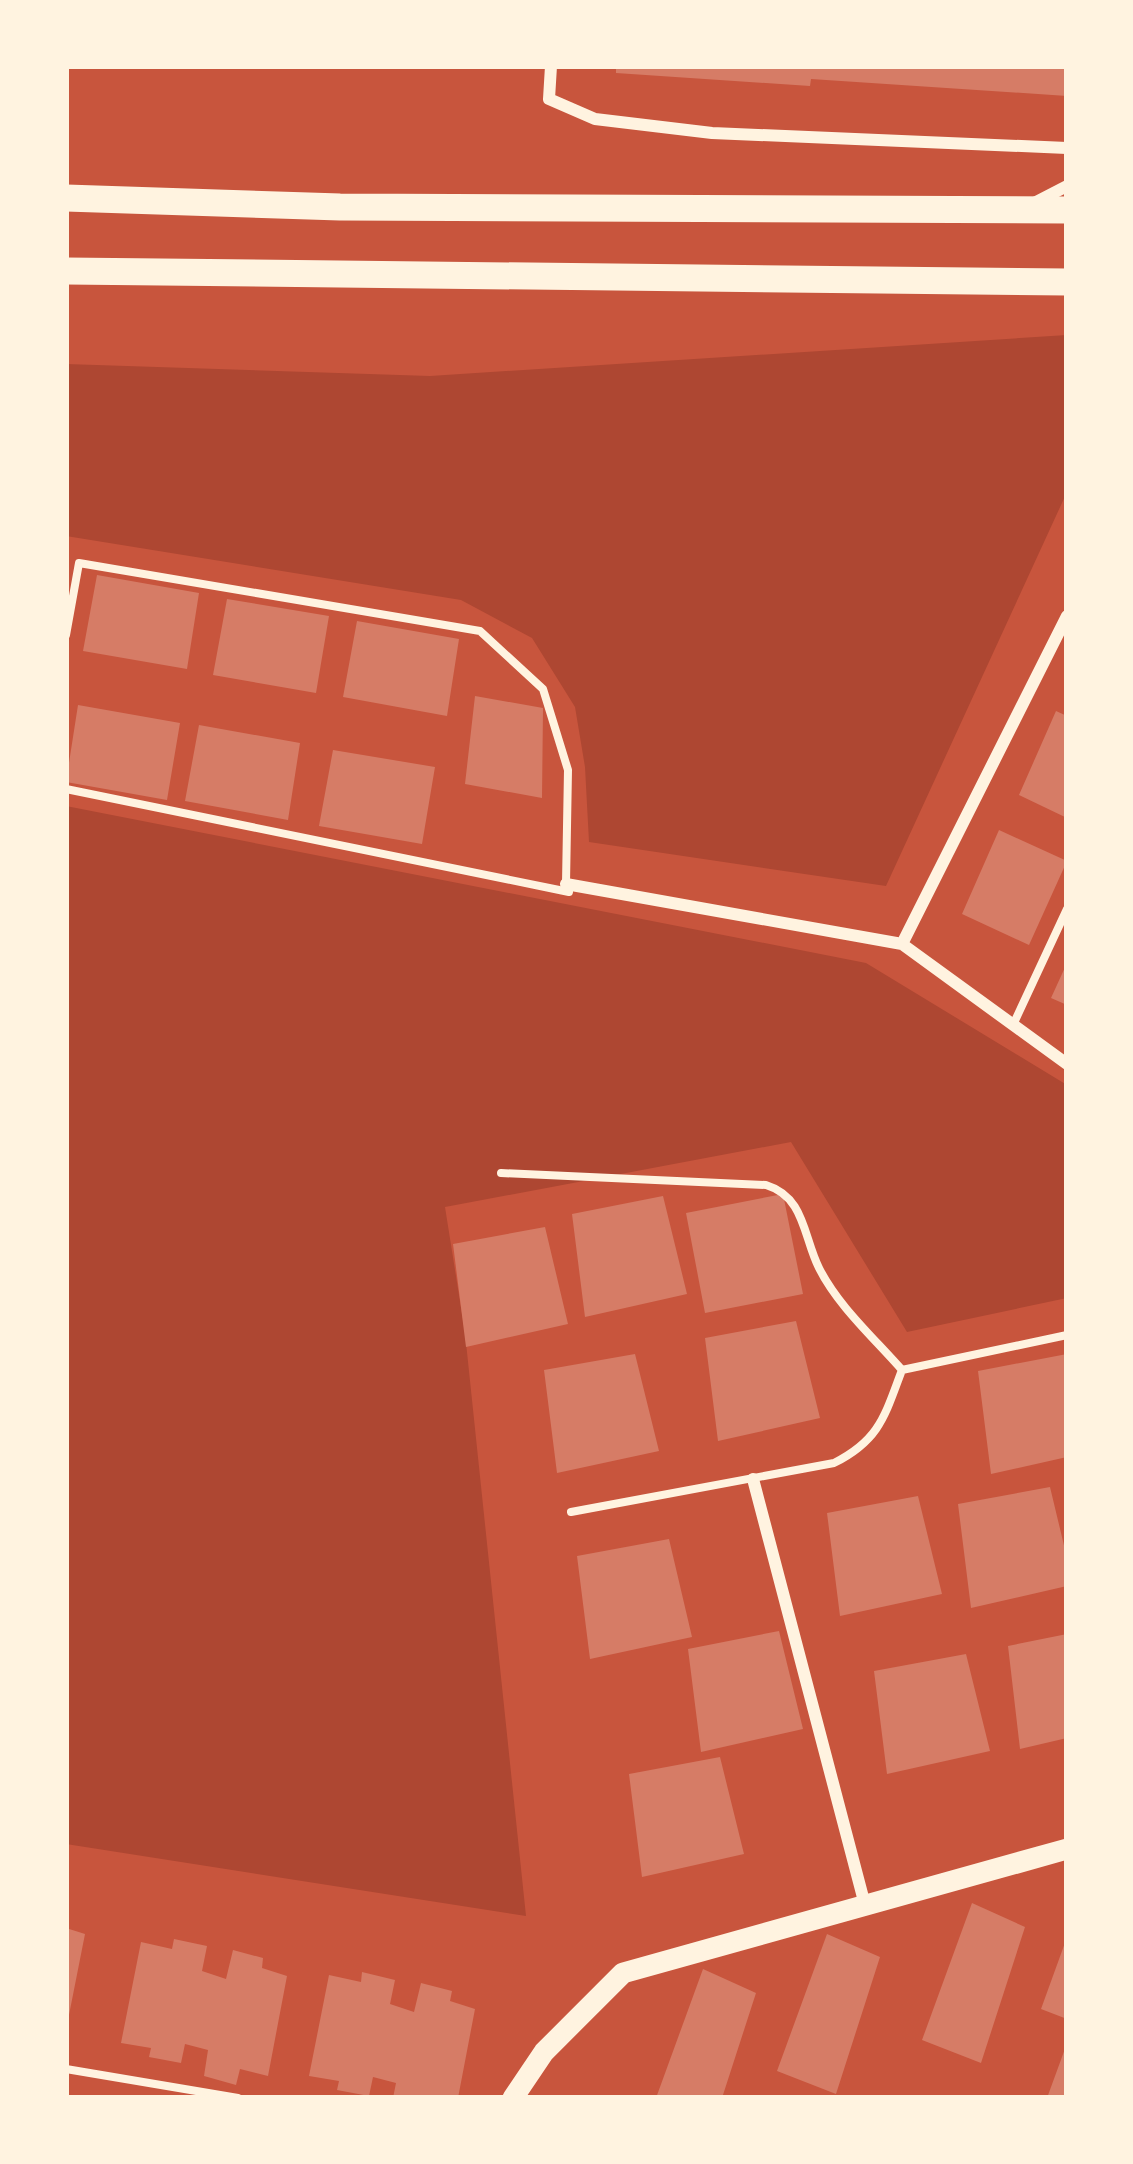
<svg xmlns="http://www.w3.org/2000/svg" width="1133" height="2164" viewBox="0 0 1133 2164" font-family="Rubik,sans-serif">
<rect width="100%" height="100%" fill="#c8553d"/>
<path fill="#ae4732" d="M 1067,335 L 1067,492 L 886,886 L 589,842 L 585,767 L 575,707 L 532,638 L 461,600 L 66,536 L 66,364 L 430,376 Z
M 66,806 L 866,963 L 1067,1085 L 1067,1298 L 907,1332 L 791,1142 L 445,1207 L 465,1333 L 526,1916 L 66,1844 Z"/>
<path fill="#d67c66" d="M 616,66 L 1067,66 L 1067,96 L 811,79 L 810,86 L 616,73 Z
M 97,575 L 199,593 L 187,669 L 83,651 Z
M 227,599 L 329,616 L 316,693 L 213,675 Z
M 357,621 L 459,639 L 447,716 L 343,697 Z
M 475,696 L 543,708 L 542,798 L 465,784 Z
M 78,705 L 180,723 L 167,800 L 66,782 Z
M 1056,711 L 1067,716 L 1067,818 L 1019,795 Z
M 199,725 L 300,743 L 288,820 L 185,801 Z
M 333,750 L 435,767 L 422,844 L 319,826 Z
M 999,830 L 1067,861 L 1029,945 L 962,914 Z
M 1067,963 L 1067,1005 L 1051,998 Z
M 783,1194 L 803,1294 L 705,1313 L 686,1213 Z
M 663,1196 L 687,1294 L 585,1317 L 572,1214 Z
M 545,1227 L 568,1324 L 466,1347 L 453,1244 Z
M 796,1321 L 820,1418 L 718,1441 L 705,1338 Z
M 635,1354 L 659,1451 L 557,1473 L 544,1370 Z
M 1067,1354 L 1067,1457 L 991,1474 L 978,1371 Z
M 1050,1487 L 1067,1558 L 1067,1586 L 971,1608 L 958,1504 Z
M 918,1496 L 942,1594 L 840,1616 L 827,1513 Z
M 669,1539 L 692,1637 L 590,1659 L 577,1556 Z
M 779,1631 L 803,1729 L 701,1752 L 688,1649 Z
M 1067,1634 L 1067,1738 L 1020,1749 L 1008,1646 Z
M 966,1654 L 990,1751 L 887,1774 L 874,1671 Z
M 720,1757 L 744,1854 L 642,1877 L 629,1774 Z
M 972,1903 L 1025,1927 L 981,2063 L 922,2040 Z
M 66,1928 L 85,1934 L 68,2020 L 66,2020 Z
M 827,1934 L 880,1957 L 836,2094 L 777,2071 Z
M 174,1939 L 207,1946 L 202,1971 L 226,1979 L 233,1950 L 263,1958 L 262,1968 L 287,1976 L 268,2076 L 240,2069 L 236,2085 L 204,2076 L 208,2050 L 185,2044 L 181,2063 L 149,2057 L 151,2048 L 121,2043 L 141,1942 L 172,1949 Z
M 1066,1940 L 1067,1940 L 1067,2019 L 1041,2009 Z
M 703,1969 L 756,1993 L 722,2098 L 656,2098 Z
M 362,1972 L 395,1980 L 390,2004 L 414,2012 L 421,1983 L 452,1991 L 450,2001 L 475,2009 L 458,2098 L 393,2098 L 396,2083 L 373,2077 L 369,2096 L 337,2090 L 339,2081 L 309,2076 L 329,1975 L 361,1982 Z
M 1066,2046 L 1067,2098 L 1047,2098 Z"/>
<g fill="none" stroke-linecap="round" stroke-linejoin="round">
<path stroke="#fff3e0" stroke-width="8" d="M 66,635 L 79,563 L 480,631 L 543,689 L 568,770 L 566,883
M 66,789 L 569,892
M 1013,1025 L 1067,909
M 501,1173 L 766,1185 C 805,1197 803,1236 819,1268 C 838,1306 874,1338 902,1370
M 902,1370 L 1067,1335
M 571,1512 L 834,1463 C 880,1440 885,1415 902,1370
M 66,2069 L 238,2098"/>
<path stroke="#fff3e0" stroke-width="12" d="M 551,66 L 549,99 L 595,119 L 712,133 L 1067,148
M 1036,202 L 1067,186
M 1067,616 L 902,944 L 1067,1064
M 566,884 L 902,944
M 753,1479 L 865,1905"/>
<path stroke="#fff3e0" stroke-width="21" d="M 513,2098 L 544,2052 L 623,1973 L 1067,1849"/>
<path stroke="#fff3e0" stroke-width="27" d="M 66,198 L 340,207 L 1067,210
M 66,271 L 1067,282"/>
</g>
<rect width="1133" height="2164" fill="none" stroke="#fff3e0" stroke-width="138"/>
</svg>
